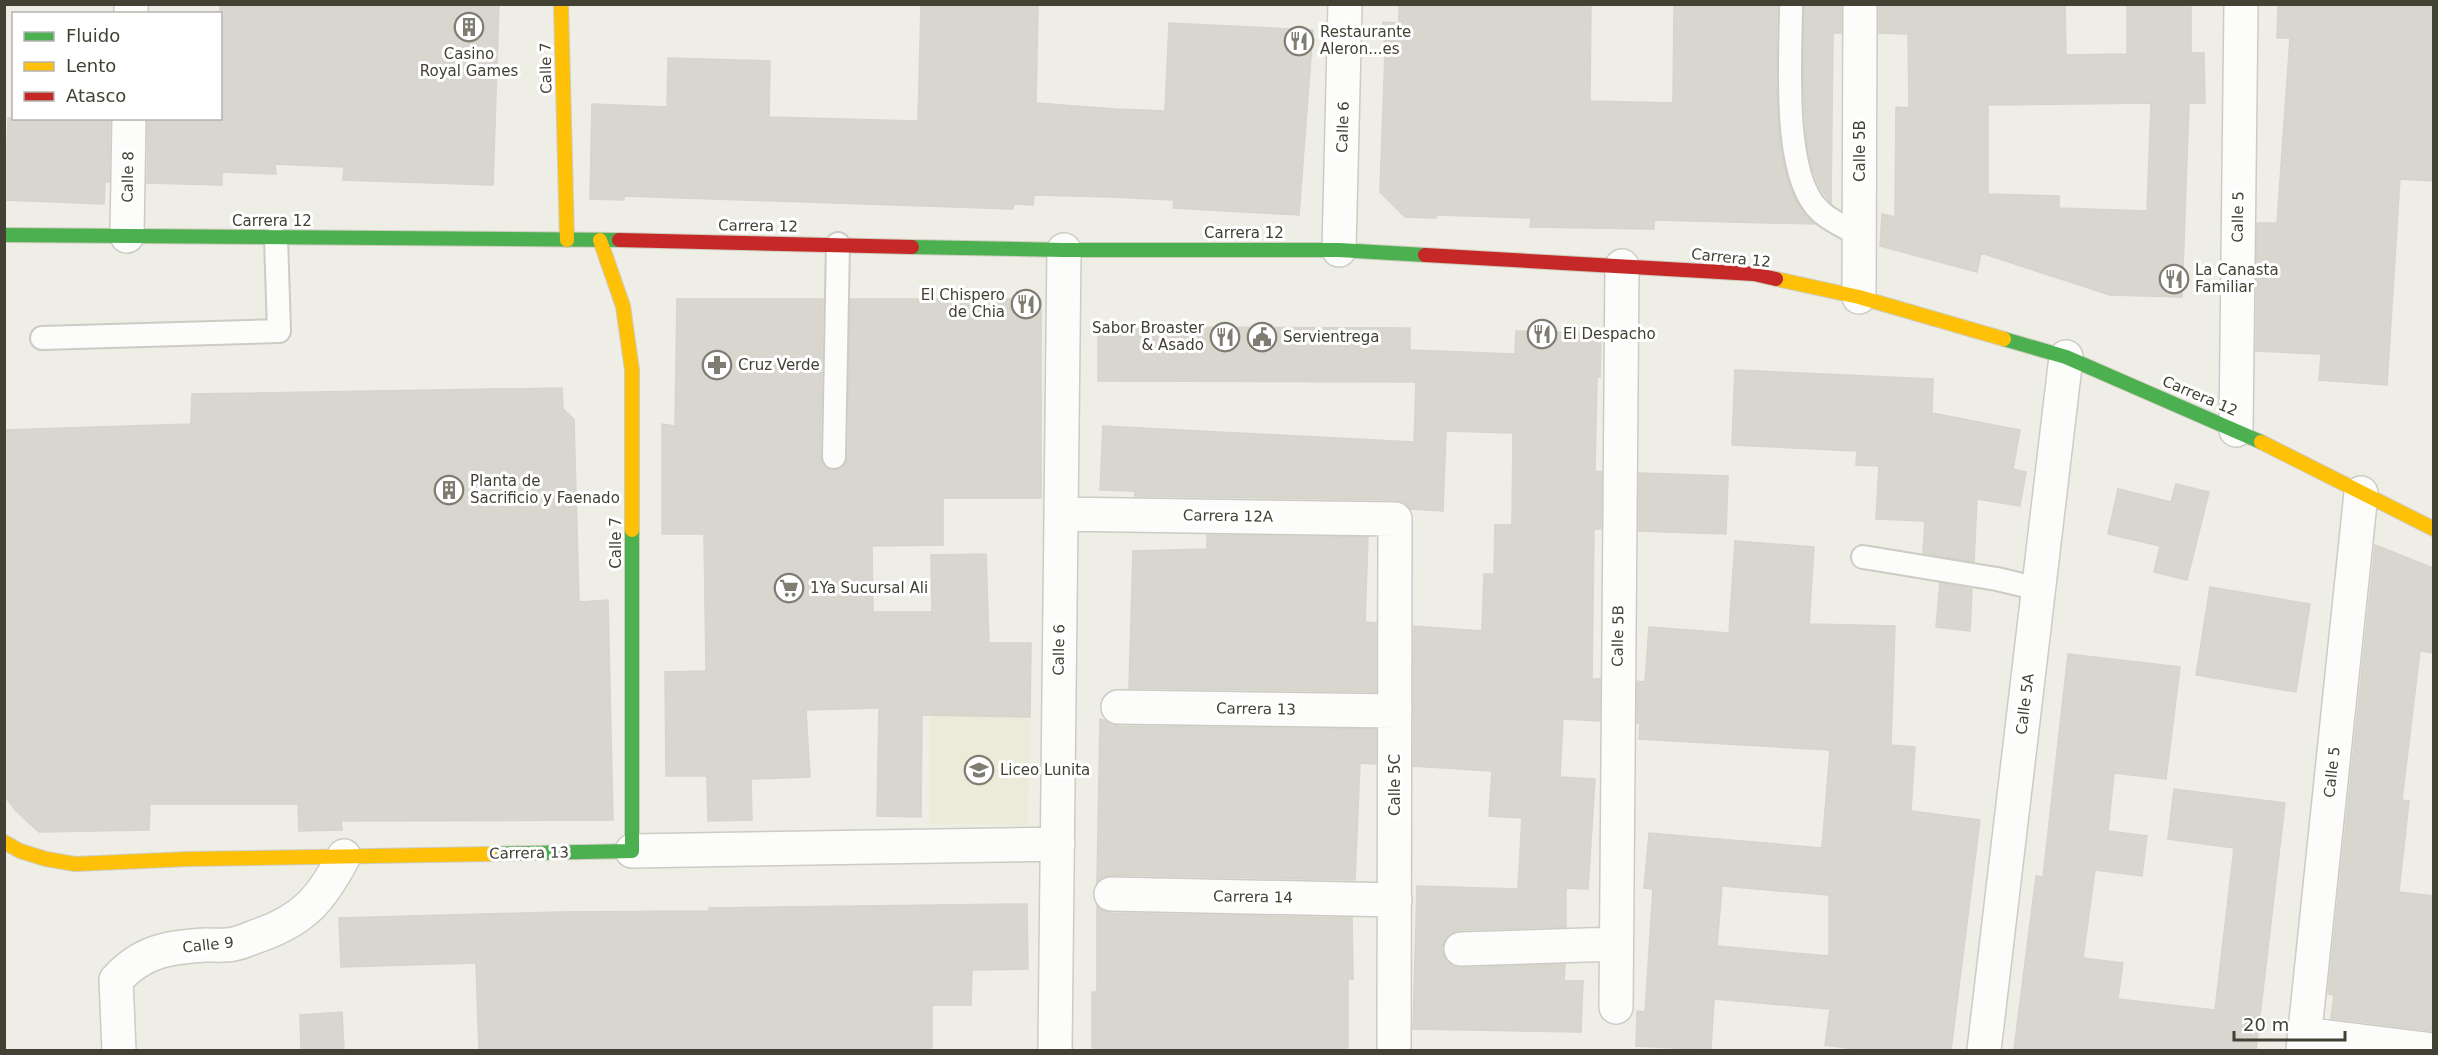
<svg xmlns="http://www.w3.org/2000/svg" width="2438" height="1055" viewBox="0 0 2438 1055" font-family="'DejaVu Sans',sans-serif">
<rect width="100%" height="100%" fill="#eeede6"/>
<path fill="#ecead8" d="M 930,715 L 1030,717 L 1028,825 L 929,823 Z"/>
<path fill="#d8d6cf" stroke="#d6d4cc" stroke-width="1.5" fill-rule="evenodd" d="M 220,4 L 499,4 L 493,185 L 343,180 L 344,167 L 275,164 L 276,174 L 222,172 L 222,185 L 147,183 L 148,118 L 220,118 Z
M 921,4 L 1038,4 L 1036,103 L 1115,109 L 1165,111 L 1169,23 L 1313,30 L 1299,215 L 1173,208 L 1174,200 L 1112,197 L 1034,195 L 1033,205 L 1014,204 L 1013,209 L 624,196 L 624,200 L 590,199 L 592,104 L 667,107 L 668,58 L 770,61 L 769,117 L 918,121 Z
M 1399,4 L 1591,4 L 1590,101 L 1673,103 L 1674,4 L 1777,4 L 1776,83 L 1780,146 L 1786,174 L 1795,199 L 1814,224 L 1654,220 L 1654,229 L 1530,227 L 1531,218 L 1436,215 L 1436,218 L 1405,217 L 1380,192 L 1385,52 L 1383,22 L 1399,23 Z
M 1804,4 L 1841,4 L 1841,33 L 1833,33 L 1831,203 L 1820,188 L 1812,167 L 1807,142 L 1803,82 Z
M 1879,4 L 2065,4 L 2066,55 L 2127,54 L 2127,4 L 2191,4 L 2191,53 L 2204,53 L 2205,103 L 2189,103 L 2182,297 L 2110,295 L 1981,253 L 1977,272 L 1880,246 L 1882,214 L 1895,217 L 1896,107 L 1909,108 L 1908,34 L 1879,33 ZM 2151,103 L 2147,211 L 2059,208 L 2059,196 L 1988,194 L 1988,105 Z
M 2278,4 L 2433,4 L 2433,181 L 2400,179 L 2387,385 L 2319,380 L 2321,354 L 2256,351 L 2257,223 L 2277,223 L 2290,38 L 2277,38 Z
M 8,118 L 110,118 L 109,182 L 105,182 L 104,204 L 4,200 L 4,148 L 7,148 Z
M 677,299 L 823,299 L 820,457 L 827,468 L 834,470 L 845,464 L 848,457 L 850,299 L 1041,299 L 1041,498 L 943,498 L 943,545 L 872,546 L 873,612 L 932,612 L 931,555 L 986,554 L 989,643 L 1031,643 L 1030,717 L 922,715 L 921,817 L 877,816 L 879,708 L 806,710 L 810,777 L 751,779 L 752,820 L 708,821 L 707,776 L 666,776 L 665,672 L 706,671 L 704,534 L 662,534 L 662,424 L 675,426 Z
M 1098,327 L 1410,328 L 1410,350 L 1515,354 L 1516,331 L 1601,333 L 1600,377 L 1597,377 L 1595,471 L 1602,472 L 1601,529 L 1594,529 L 1592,679 L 1600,679 L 1600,721 L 1563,719 L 1560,777 L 1595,779 L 1588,889 L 1566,888 L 1566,927 L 1460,930 L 1452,933 L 1445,940 L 1442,949 L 1445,959 L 1453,966 L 1461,968 L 1565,964 L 1564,981 L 1583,981 L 1581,1032 L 1413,1029 L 1417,886 L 1518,889 L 1522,818 L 1489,816 L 1492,771 L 1413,766 L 1414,626 L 1482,631 L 1484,574 L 1494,574 L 1495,525 L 1512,525 L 1513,433 L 1446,431 L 1443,511 L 1411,509 L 1404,503 L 1395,500 L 1135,496 L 1135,491 L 1100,490 L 1103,426 L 1414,442 L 1416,382 L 1098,381 Z
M 1735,370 L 1933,379 L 1932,413 L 2020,430 L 2013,469 L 2026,472 L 2020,506 L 1977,499 L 1974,562 L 1923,553 L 1925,521 L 1876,519 L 1879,466 L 1856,465 L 1857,451 L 1732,445 Z
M 562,388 L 563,409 L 574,419 L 579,602 L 608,600 L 613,820 L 341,821 L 342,830 L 299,831 L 298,804 L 150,804 L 149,830 L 39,832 L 16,811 L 4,795 L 4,430 L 191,424 L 192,394 Z
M 1639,473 L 1728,476 L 1726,534 L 1639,531 Z
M 2176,484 L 2209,492 L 2187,580 L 2154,572 L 2160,546 L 2108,534 L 2118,489 L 2171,502 Z
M 1207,535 L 1368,537 L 1365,622 L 1376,623 L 1376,692 L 1129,688 L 1133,551 L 1207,549 Z
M 1735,541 L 1814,547 L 1809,624 L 1895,626 L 1891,745 L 1915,747 L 1911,811 L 1980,820 L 1951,1050 L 1861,1050 L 1825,1045 L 1830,1009 L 1714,999 L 1711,1050 L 1636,1046 L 1637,1011 L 1645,1012 L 1653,889 L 1644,888 L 1649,833 L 1822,848 L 1830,750 L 1639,739 L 1640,723 L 1637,723 L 1637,681 L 1645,682 L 1649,627 L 1729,633 ZM 1722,886 L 1829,895 L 1829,956 L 1717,946 Z
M 2375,545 L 2433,568 L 2433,653 L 2420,651 L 2402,800 L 2409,801 L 2399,892 L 2433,896 L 2433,1031 L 2331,1018 L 2334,995 L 2328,994 Z
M 1940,583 L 1972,589 L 1970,631 L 1936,627 Z
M 2210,587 L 2310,604 L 2296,692 L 2196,675 Z
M 2068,654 L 2180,667 L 2166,779 L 2114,773 L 2108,831 L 2147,836 L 2142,876 L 2095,870 L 2083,958 L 2123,963 L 2118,999 L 2215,1010 L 2234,848 L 2168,839 L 2174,789 L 2285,803 L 2256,1050 L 2014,1050 L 2036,876 L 2043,877 Z
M 1100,719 L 1118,726 L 1376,729 L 1376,764 L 1360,763 L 1355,880 L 1111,875 L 1103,877 L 1097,882 Z
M 1027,904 L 1028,969 L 972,970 L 971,1005 L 932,1005 L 932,1050 L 479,1050 L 476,963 L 341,967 L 339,918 L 559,912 L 709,911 L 709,908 Z
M 1097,905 L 1102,910 L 1111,913 L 1352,918 L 1353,979 L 1348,979 L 1348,1050 L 1092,1050 L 1092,992 L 1097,992 Z
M 342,1012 L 344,1050 L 301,1050 L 300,1015 Z"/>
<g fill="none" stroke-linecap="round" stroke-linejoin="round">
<g stroke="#cccbc4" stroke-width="26">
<path id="lane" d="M 1791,4 C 1791,55 1781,176 1820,211 C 1830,221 1847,228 1860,235
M 42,338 L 279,331 L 276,238
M 834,457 L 838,244
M 1863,557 L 1997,579 L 2039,589"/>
</g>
<g stroke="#cccbc4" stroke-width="36">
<path id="street" d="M 131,14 L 131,4
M 127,236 L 129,118
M 1339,250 L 1345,4
M 1859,297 L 1860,4
M 2236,430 L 2241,4
M 1061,514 L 1395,519 L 1394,1050
M 1118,707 L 1395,711
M 632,851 L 1058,844
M 1111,894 L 1395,900
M 1461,949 L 1616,944
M 1616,1007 L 1622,266
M 2305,1034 L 2434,1050
M 119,1050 L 116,980 C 142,951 169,947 206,945 C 215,945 225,946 234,944 C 243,942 251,938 260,935 C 305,919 322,898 344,856
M 1055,1050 L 1064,250
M 1984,1050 L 2066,357
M 2303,1050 L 2361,493"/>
</g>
<g stroke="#ceccbd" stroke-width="16">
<path id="fast" d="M 4,235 L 619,240
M 912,247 L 1064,250 L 1339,250 L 1425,255
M 2004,339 L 2066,357 L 2261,442
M 490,854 L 632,851 L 632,530"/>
</g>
<g stroke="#ceccbd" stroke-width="16">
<path id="slow" d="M 561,4 L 567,240
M 600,240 L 623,306 L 632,370 L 632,530
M 1776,279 L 1859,297 L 2004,339
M 2261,442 L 2434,529
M 4,842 L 20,851 L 46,859 L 75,864 L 189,859 L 490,854"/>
</g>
<g stroke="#ceccbd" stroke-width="16">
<path id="jam" d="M 619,240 L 912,247
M 1425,255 L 1754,274 L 1776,279"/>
</g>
<use href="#lane" stroke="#fcfcfb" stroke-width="22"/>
<use href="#street" stroke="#fcfcfb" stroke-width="33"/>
<use href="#fast" stroke="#4caf50" stroke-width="14"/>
<use href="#slow" stroke="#ffc107" stroke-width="14"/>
<use href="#jam" stroke="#c62828" stroke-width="14"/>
</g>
<defs>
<g id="building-ring" transform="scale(1.5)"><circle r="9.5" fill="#fff" stroke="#7f7d72" stroke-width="1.5"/><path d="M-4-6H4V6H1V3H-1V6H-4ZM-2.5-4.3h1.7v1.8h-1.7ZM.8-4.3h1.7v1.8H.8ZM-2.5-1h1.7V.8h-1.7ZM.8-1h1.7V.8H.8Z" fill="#7f7d72"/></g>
<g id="restaurant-ring" transform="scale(1.5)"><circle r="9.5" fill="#fff" stroke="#7f7d72" stroke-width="1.5"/><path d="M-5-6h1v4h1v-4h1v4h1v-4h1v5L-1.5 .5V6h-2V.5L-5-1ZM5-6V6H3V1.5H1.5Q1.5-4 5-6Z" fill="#7f7d72"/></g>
<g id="civic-ring" transform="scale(1.5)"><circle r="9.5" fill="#fff" stroke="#7f7d72" stroke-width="1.5"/><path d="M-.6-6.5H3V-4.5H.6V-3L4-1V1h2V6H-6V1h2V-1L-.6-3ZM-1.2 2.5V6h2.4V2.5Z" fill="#7f7d72"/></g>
<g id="pharmacy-ring" transform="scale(1.5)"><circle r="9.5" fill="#fff" stroke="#7f7d72" stroke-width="1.5"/><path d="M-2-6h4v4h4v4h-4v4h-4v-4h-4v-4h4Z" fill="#7f7d72"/></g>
<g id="supermarket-ring" transform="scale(1.5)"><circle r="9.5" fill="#fff" stroke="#7f7d72" stroke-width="1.5"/><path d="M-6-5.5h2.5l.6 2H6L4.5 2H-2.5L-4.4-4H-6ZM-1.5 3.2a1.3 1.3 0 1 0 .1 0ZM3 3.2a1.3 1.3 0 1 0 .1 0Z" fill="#7f7d72"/></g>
<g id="school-ring" transform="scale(1.5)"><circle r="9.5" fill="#fff" stroke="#7f7d72" stroke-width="1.5"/><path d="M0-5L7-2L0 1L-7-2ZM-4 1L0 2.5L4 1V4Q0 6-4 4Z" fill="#7f7d72"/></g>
</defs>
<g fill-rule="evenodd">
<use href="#building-ring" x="469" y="27"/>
<use href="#restaurant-ring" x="1299" y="41"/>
<use href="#restaurant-ring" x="2174" y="279"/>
<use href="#restaurant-ring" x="1026" y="304"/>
<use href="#restaurant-ring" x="1542" y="334"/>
<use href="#restaurant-ring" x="1225" y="337"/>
<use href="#civic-ring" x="1262" y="337"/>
<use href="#pharmacy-ring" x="717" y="365"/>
<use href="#building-ring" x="449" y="490"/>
<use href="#supermarket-ring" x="789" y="588"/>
<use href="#school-ring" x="979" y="770"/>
</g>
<g text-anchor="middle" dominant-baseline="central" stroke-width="6" stroke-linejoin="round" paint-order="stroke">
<g font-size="15" fill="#434034" stroke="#fff" text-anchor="start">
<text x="1320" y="32">Restaurante<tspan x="1320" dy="17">Aleron...es</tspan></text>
<text x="469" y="54" text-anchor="middle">Casino<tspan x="469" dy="17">Royal Games</tspan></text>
<text x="2195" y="270">La Canasta<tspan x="2195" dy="17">Familiar</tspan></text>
<text x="1005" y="295" text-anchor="end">El Chispero<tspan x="1005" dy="17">de Chia</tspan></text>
<text x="1204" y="328" text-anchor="end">Sabor Broaster<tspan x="1204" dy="17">&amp; Asado</tspan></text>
<text x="1563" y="334">El Despacho</text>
<text x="1283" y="337">Servientrega</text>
<text x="738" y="365">Cruz Verde</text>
<text x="470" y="481">Planta de<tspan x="470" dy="17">Sacrificio y Faenado</tspan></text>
<text x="810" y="588">1Ya Sucursal Ali</text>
<text x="1000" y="770">Liceo Lunita</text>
</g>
<g font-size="15" fill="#434034" stroke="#fff">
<text transform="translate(546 68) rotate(-91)">Calle 7</text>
<text transform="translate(1343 127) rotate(-88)">Calle 6</text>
<text transform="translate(1860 151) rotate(-90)">Calle 5B</text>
<text transform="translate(128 177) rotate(-89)">Calle 8</text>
<text transform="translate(2238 217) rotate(-89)">Calle 5</text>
<text x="272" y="221">Carrera 12</text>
<text transform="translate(758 226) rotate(1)">Carrera 12</text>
<text x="1244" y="233">Carrera 12</text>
<text transform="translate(1731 258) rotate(6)">Carrera 12</text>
<text transform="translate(2200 396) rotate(23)">Carrera 12</text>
<text transform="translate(1228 516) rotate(1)">Carrera 12A</text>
<text transform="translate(616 543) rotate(-90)">Calle 7</text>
<text transform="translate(1618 636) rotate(-89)">Calle 5B</text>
<text transform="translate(1059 650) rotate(-89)">Calle 6</text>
<text transform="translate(2025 704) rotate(-83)">Calle 5A</text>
<text transform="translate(1256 709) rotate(1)">Carrera 13</text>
<text transform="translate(2332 772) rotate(-84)">Calle 5</text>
<text transform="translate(1395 785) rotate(-90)">Calle 5C</text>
<text transform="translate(529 853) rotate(-1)">Carrera 13</text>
<text transform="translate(1253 897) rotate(1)">Carrera 14</text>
<text transform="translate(208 945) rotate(-6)">Calle 9</text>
</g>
</g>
<rect width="2438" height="1055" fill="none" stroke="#434034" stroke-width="12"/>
<rect x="12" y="12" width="210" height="108" fill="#ffffff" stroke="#b4b3ae" stroke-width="1.5"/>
<rect x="24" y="32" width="30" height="9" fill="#4caf50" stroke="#b4b3ae" stroke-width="1.5"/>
<text x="66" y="42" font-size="18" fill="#434034">Fluido</text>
<rect x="24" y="62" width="30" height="9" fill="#ffc107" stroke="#b4b3ae" stroke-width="1.5"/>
<text x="66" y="72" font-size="18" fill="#434034">Lento</text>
<rect x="24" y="92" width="30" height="9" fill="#c62828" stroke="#b4b3ae" stroke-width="1.5"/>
<text x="66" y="102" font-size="18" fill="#434034">Atasco</text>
<path d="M2234 1031v9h111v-9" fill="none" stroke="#434034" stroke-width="3"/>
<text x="2243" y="1031" font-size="18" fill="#434034" stroke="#ffffff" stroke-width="4.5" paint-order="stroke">20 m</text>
</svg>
